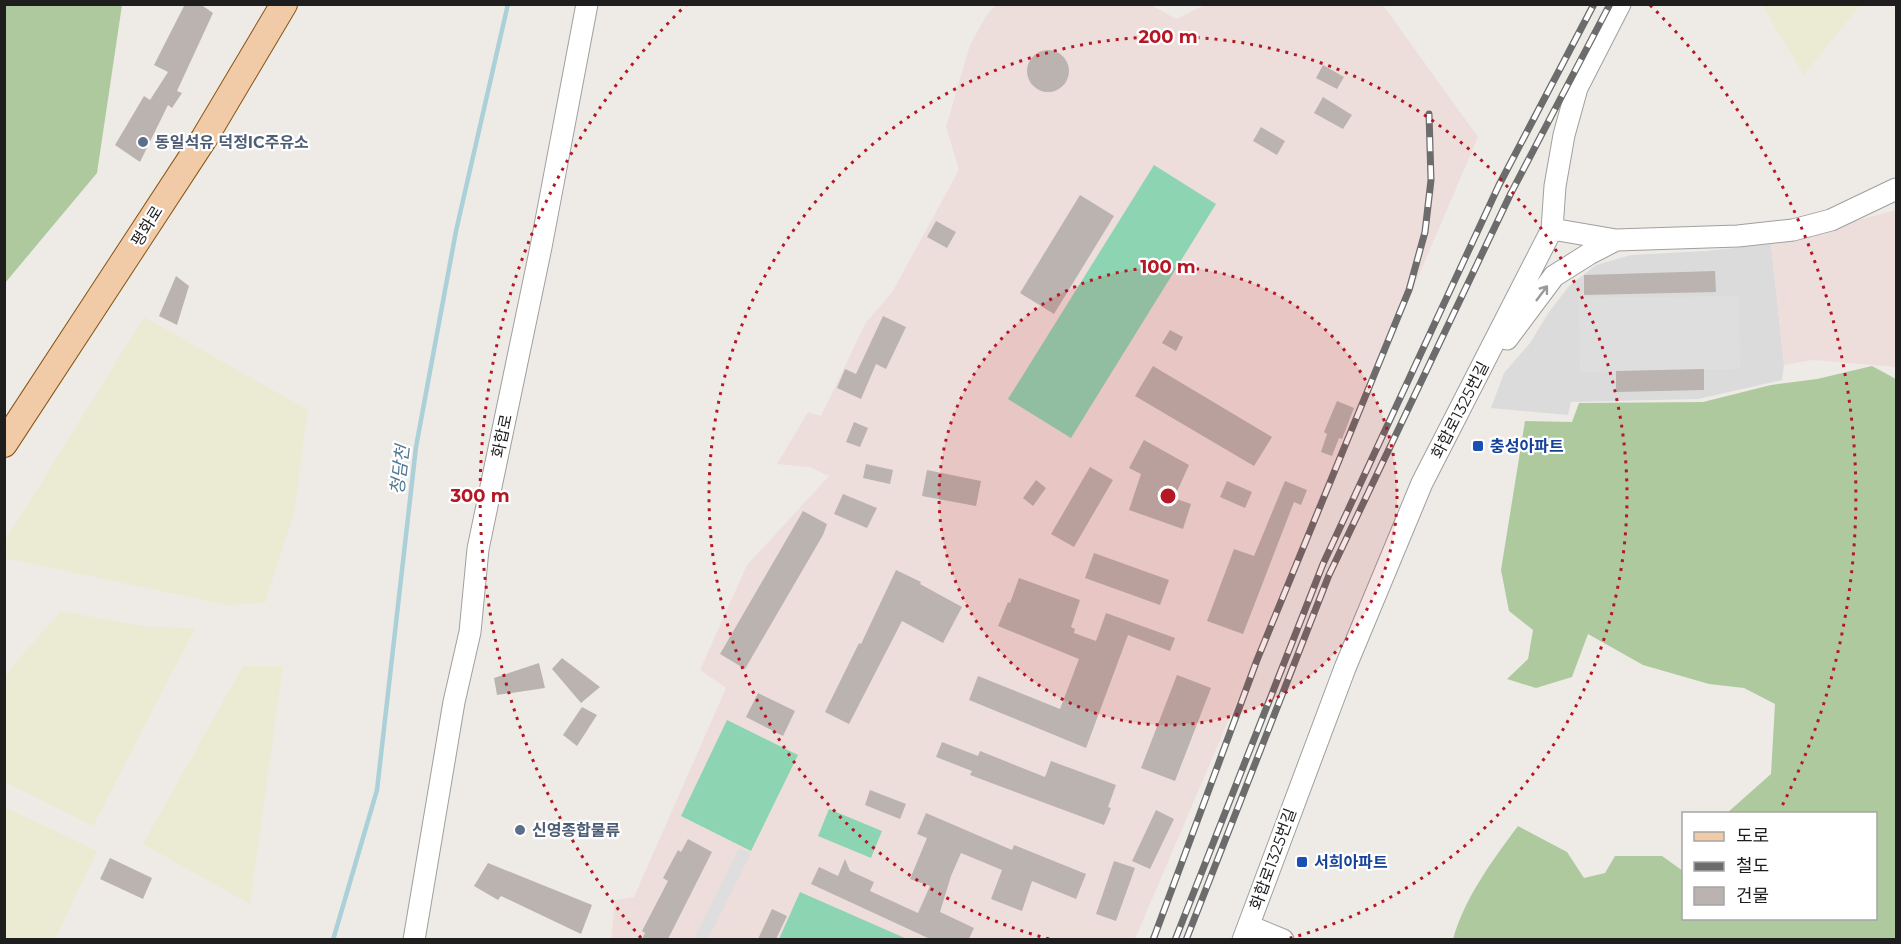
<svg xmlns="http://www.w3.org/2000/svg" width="1901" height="944" viewBox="0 0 1901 944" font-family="Montserrat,'Noto Sans KR',sans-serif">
<rect width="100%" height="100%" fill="#eeebe6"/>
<path fill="#dcdbdc" d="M 1771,244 L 1784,365 L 1782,380 L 1698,399 L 1571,402 L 1568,415 L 1491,408 L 1504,373 L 1530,343 L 1549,312 L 1569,286 L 1596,265 L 1631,255 L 1706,251 Z"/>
<path fill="#eededb" d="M 997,4 L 1151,5 L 1176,19 L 1205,5 L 1383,5 L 1478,137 L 1135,939 L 611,940 L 615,900 L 634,897 L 726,688 L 700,670 L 747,565 L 829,476 L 809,467 L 777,464 L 808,412 L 821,416 L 866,322 L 891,294 L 959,170 L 946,127 L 970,45 L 986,16 Z
M 1896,210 L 1896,367 L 1813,360 L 1784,365 L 1771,244 Z"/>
<path fill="#ebead3" d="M 1762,5 L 1860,5 L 1804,75 Z
M 144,317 L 308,410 L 294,513 L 265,603 L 227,605 L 5,558 L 5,541 Z
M 61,611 L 148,627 L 195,628 L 93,826 L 5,782 L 5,678 L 14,664 Z
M 243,666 L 283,666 L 250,904 L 143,844 Z
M 5,807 L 97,851 L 55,939 L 5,939 Z"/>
<path fill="#afc99f" d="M 5,4 L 122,5 L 97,173 L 5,283 Z
M 1872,366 L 1896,379 L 1896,939 L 1453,939 C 1465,897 1492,861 1518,826 L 1567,852 L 1584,878 L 1605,873 L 1615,856 L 1662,856 L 1683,871 L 1684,918 L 1876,918 L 1876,814 L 1727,813 L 1771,774 L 1775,704 L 1744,688 L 1709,684 L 1643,665 L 1588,634 L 1572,677 L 1536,688 L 1507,679 L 1528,659 L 1533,630 L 1509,611 L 1501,570 L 1525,421 L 1572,422 L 1579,403 L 1703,402 L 1771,385 L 1817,379 Z"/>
<path fill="#8dd4b3" d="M 1154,165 L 1216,204 L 1071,438 L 1008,399 Z
M 727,720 L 798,755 L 751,851 L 681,816 Z
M 829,809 L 882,831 L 871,858 L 818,836 Z
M 800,892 L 907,939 L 779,939 Z"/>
<path fill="#dedede" d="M 1739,296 L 1740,369 L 1580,372 L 1579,298 Z
M 739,848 L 751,853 L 708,939 L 694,939 Z"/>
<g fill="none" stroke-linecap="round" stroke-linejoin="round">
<path stroke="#abd0d7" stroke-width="4.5" d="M 333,940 L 377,790 L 416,447 L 456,231 L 508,4"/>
</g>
<path fill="#bbb3af" d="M 185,4 L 200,4 L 213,13 L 177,91 L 182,93 L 172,108 L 168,105 L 140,162 L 115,145 L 144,96 L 150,100 L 168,72 L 154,65 Z
M1027 71a21 21 0 1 1 42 0a21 21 0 1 1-42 0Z
M 1323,65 L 1344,77 L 1337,89 L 1316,78 Z
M 1323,97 L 1352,115 L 1343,129 L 1314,113 Z
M 1261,127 L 1285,141 L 1277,155 L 1253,141 Z
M 1080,195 L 1114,216 L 1054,314 L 1020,293 Z
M 936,221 L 956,232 L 947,248 L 927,237 Z
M 1715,271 L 1716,292 L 1584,295 L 1584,275 Z
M 176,276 L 189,286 L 177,325 L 159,316 Z
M 883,316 L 906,327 L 886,369 L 876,364 L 861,399 L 837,388 L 845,369 L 856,374 Z
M 1170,330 L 1183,337 L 1176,351 L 1162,343 Z
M 1153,366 L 1272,437 L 1254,466 L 1135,396 Z
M 1704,369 L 1704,390 L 1616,392 L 1616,371 Z
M 1337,401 L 1354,408 L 1342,439 L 1339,438 L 1332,456 L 1321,452 L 1327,434 L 1324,432 Z
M 854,422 L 868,428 L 860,447 L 846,442 Z
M 1144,440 L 1189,465 L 1174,498 L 1191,504 L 1183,529 L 1129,510 L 1141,474 L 1129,468 Z
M 866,464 L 893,470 L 890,484 L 863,478 Z
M 1090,467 L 1113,480 L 1074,547 L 1051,534 Z
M 927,470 L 981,481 L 976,506 L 922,496 Z
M 1036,480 L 1046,488 L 1033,506 L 1023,498 Z
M 1227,481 L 1252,492 L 1245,508 L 1220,497 Z
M 1285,481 L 1307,490 L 1301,505 L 1294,502 L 1243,634 L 1207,621 L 1234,549 L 1254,556 Z
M 843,494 L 877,508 L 867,528 L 834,514 Z
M 803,511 L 827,524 L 823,535 L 745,669 L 720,654 Z
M 1094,553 L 1169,580 L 1160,605 L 1085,578 Z
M 896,570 L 921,582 L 920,584 L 962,607 L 943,643 L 902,621 L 849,724 L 825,712 L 859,643 L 861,644 Z
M 1019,578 L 1080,600 L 1071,627 L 1075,629 L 1074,633 L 1096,641 L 1106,613 L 1175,638 L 1170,651 L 1128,635 L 1086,748 L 969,700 L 978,676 L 1060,709 L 1079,659 L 998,626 L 1008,602 L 1010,603 Z
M 562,658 L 600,687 L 581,703 L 552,669 Z
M 539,663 L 545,688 L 497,695 L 494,678 Z
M 1177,675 L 1211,688 L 1175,781 L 1141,768 Z
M 758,693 L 795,711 L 783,736 L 746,717 Z
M 582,707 L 597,715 L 577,746 L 563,735 Z
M 942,742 L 978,756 L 980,751 L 1045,777 L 1051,761 L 1116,785 L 1108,807 L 1111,808 L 1104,825 L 970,775 L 972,771 L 936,757 Z
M 870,790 L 906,804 L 900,819 L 865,805 Z
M 1156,810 L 1174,819 L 1150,869 L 1132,861 Z
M 926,813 L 1012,850 L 1014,845 L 1086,874 L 1076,899 L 1032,881 L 1022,911 L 991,899 L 1002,870 L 961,853 L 951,876 L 940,912 L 974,928 L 969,939 L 930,939 L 811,884 L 819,867 L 838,876 L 845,859 L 850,871 L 874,882 L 870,891 L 918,913 L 930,886 L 910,879 L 927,838 L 917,834 Z
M 688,839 L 712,852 L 668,939 L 642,939 L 645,933 L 642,931 L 668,881 L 663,878 L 678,850 L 681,852 Z
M 110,858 L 152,878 L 143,899 L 100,879 Z
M 1114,861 L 1135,868 L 1116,921 L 1096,914 Z
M 488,863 L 592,905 L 581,934 L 501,896 L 498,900 L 474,886 Z
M 772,909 L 787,916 L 776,939 L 758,939 Z"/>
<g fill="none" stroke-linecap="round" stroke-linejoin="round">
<g stroke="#9f9f9f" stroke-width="23">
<path id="minor" d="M 1552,229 L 1555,186 L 1564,135 L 1577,88 L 1620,4
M 1507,339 L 1554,276 L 1589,254 L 1616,240
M 1249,926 L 1283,940
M 414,940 L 454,702 L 470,632 L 478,549 L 541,247 L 587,4
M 1243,940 L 1345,668 L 1422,483 L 1552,229 L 1616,240 L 1738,236 L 1793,230 L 1831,220 L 1896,189"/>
</g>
<g stroke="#875712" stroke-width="28">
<path id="major" d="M 4,444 L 205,137 L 284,4"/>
</g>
<use href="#minor" stroke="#fff" stroke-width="21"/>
<use href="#major" stroke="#f1cba8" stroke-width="26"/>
<g stroke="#6c6c6c" stroke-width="7">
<path id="rail" d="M 1153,940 L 1257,660 L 1409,290 L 1425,232 L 1431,180 L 1429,114
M 1175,940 L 1323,564 L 1499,185 L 1594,4
M 1186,940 L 1329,575 L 1511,193 L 1610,4"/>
</g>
<use href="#rail" stroke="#fff" stroke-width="4.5" stroke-dasharray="14" stroke-linecap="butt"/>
</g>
<defs><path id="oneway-shaft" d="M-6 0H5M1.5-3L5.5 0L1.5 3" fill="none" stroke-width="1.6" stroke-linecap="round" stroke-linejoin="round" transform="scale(1.5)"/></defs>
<use stroke="#9a9a9a" href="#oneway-shaft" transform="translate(1542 293) rotate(-53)"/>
<circle cx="1168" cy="496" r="229" fill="#b51824" fill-opacity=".12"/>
<g fill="none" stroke="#b51824" stroke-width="3" stroke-dasharray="3 6">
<circle cx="1168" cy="496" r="229"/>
<path d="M1049 939A459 459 0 1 1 1287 939"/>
<path d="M641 938A688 688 0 0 1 686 5M1650 5A688 688 0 0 1 1781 808"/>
</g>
<g fill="#5c6f8a" stroke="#fff" stroke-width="2">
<circle cx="143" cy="142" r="6"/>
<circle cx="520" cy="830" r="6"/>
</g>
<g fill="#1a4fb4" stroke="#fff" stroke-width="2">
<rect x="1472" y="440" width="12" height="12" rx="3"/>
<rect x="1296" y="856" width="12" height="12" rx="3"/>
</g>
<g text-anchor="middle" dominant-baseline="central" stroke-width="4.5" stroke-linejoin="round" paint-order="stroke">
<g font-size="16" font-weight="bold" fill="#4e5e75" stroke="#fff" text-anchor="start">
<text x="155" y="142">동일석유 덕정IC주유소</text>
<text x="532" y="830">신영종합물류</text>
</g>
<g font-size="16" fill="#1e1e1e" stroke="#fff">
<text transform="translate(147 226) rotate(-58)">평화로</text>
<text transform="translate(1460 410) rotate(-63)">화합로1325번길</text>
<text transform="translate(502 436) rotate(-78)">화합로</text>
<text transform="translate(1273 859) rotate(-70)">화합로1325번길</text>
</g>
<g font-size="16" font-weight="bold" fill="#164399" stroke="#fff" text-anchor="start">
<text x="1490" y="446">충성아파트</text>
<text x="1314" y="862">서희아파트</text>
</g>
<g font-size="18" font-style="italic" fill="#4f7894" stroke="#fff">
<text transform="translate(400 470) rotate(-83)">청담천</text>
</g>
</g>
<circle cx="1168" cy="496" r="9" fill="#b51824" stroke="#fff" stroke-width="3"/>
<g font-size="18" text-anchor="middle" font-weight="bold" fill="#b51824" stroke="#fff" stroke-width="4.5" stroke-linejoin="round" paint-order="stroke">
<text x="1168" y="43">200 m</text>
<text x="1168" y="273">100 m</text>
<text x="480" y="502">300 m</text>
</g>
<rect width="1901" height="944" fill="none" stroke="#1e1e1e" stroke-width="12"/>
<rect x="1682" y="812" width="195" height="108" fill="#ffffff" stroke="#a5a5a5" stroke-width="1.5"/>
<rect x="1694" y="832" width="30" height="9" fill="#f1cba8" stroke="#a5a5a5" stroke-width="1.5"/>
<text x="1736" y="842" font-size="18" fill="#1e1e1e">도로</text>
<rect x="1694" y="862" width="30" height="9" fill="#6c6c6c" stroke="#a5a5a5" stroke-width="1.5"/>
<text x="1736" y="872" font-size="18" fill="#1e1e1e">철도</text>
<rect x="1694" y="887" width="30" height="18" fill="#bbb3af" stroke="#a5a5a5" stroke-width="1.5"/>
<text x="1736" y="902" font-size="18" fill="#1e1e1e">건물</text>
</svg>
